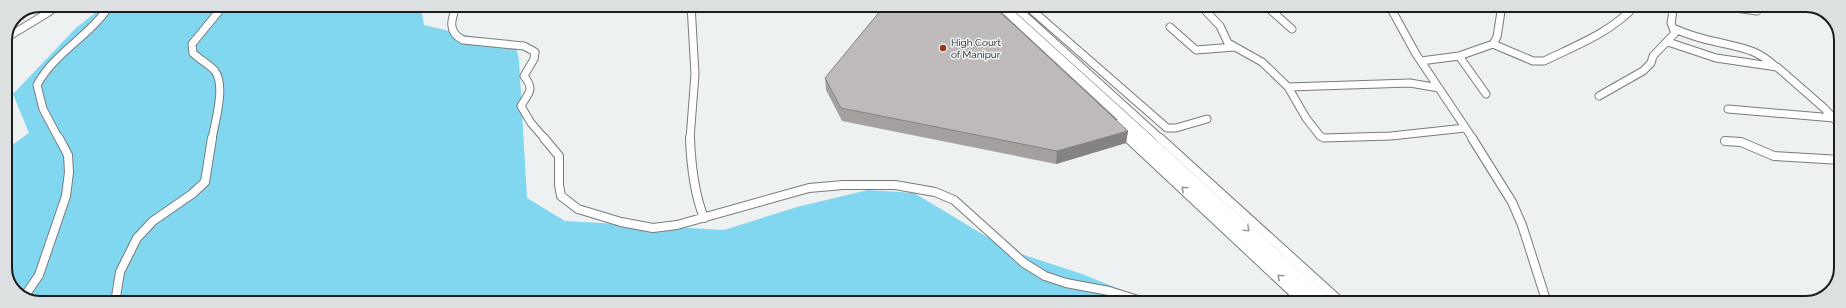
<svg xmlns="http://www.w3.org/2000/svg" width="1846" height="308" viewBox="0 0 1846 308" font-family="Raleway,sans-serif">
<rect width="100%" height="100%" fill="#edf1f2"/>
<path fill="#80d7ef" d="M 105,5 L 423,5 L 421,8 L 424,25 L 516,47 L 519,60 L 527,198 L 565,221 L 724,230 L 797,207 L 868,190 L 914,193 L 1009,250 L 1082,274 L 1154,303 L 36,303 L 15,292 L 5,272 L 5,150 L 29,133 L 13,94 L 76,28 Z"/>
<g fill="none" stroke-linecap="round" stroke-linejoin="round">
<g stroke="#787b7c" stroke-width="9">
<path id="street-far1" d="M 457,5 C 451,19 447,32 463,40 L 524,46 L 535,52 L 534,59 L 524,76 C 535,90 529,92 521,106 L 531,123 L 545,139
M 1013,5 L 1161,139
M 1026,5 L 1167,128 L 1176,128 L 1207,119
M 1200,5 L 1220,26 L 1228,43 L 1262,62 L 1288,87 L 1306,118 L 1320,136 L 1324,138 L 1391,136 L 1465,128
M 1265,5 L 1292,29
M 1389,5 L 1416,54 L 1473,139
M 1714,5 L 1757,11
M 1170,27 L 1196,50 L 1235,47
M 1675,29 C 1689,35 1702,39 1717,42 C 1742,48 1757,49 1776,67
M 6,38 L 49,12 L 56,5
M 1668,42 L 1716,58 L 1777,67 L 1824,108 L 1841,126
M 1493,44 L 1533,61 L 1544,61 C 1577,45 1610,33 1636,5
M 1459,56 L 1486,94
M 1421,61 L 1459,56 L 1493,44 L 1497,37 L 1502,5
M 1288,87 L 1410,83 L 1439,88
M 1599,96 L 1643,71 L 1651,63 L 1653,56 L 1675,33 L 1671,23 L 1674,5
M 1728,109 L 1834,118
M 59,139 L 43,109 L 37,85 C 55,52 90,36 110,5
M 212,139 C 215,122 226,86 215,71 C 209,64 200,60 193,53 L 192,44 L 224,5
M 690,139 L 695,74 L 691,5"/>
</g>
<g stroke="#787b7c" stroke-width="10">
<path id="street" d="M 544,138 L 559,156 L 559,185 L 561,196 L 578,209 L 621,222 L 653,228 L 677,225 L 809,188 L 843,185 L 895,185 L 935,192 L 954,200 L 1024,263 L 1045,276 L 1066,283 L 1109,291 L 1148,303
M 690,138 C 691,165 694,193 704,218
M 1160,138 L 1342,303
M 1472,138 L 1512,202 L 1522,225 L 1547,303
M 1725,141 L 1741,142 L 1774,156 L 1841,160
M 24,297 L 39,275 L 66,196 L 69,172 L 68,155 L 59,138
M 115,303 L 120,272 L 137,238 L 153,221 L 192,194 L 205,182 L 212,138"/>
</g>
<g stroke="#787b7c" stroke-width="2">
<path id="highway" d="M 994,5 L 1007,5 L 1332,299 L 1334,303 L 1298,303 L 1109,126 L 1107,123 L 1109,120 L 1118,120 Z"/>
</g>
<use href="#street-far1" stroke="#fff" stroke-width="7"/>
<use href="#street" stroke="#fff" stroke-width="8"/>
<use href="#highway" fill="#fff" fill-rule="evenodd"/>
</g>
<path fill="#a3a09f" d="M 825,78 L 1128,131 L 1126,143 L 1056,164 L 842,121 L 826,90 Z"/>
<path fill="#858282" d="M 1128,131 L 1126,143 L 1056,164 L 1057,151 Z"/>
<path fill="#bebab9" stroke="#858282" d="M 885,5 L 991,5 L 1014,25 L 1128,131 L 1057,151 L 841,108 L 825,78 Z"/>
<defs><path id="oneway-chevron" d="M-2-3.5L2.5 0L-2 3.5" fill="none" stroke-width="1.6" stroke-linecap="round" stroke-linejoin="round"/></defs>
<g stroke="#989999">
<use href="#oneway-chevron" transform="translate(1184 189) rotate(-137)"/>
<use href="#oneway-chevron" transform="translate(1247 229) rotate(43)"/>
<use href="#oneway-chevron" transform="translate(1280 277) rotate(-137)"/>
</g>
<circle fill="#9c3511" stroke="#edf1f2" stroke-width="1.5" cx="943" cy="48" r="4"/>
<g text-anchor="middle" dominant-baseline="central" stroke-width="3" stroke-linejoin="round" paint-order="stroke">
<g font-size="10" fill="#1b1c1d" stroke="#edf1f2" text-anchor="start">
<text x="951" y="42">High Court<tspan x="951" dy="12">of Manipur</tspan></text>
</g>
</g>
<path d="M0 0H1846V308H0ZM40 12H1806A28 28 0 0 1 1834 40V268A28 28 0 0 1 1806 296H40A28 28 0 0 1 12 268V40A28 28 0 0 1 40 12Z" fill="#dce0e1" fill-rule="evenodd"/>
<path fill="none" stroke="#1b1c1d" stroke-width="2" d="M40 12H1806A28 28 0 0 1 1834 40V268A28 28 0 0 1 1806 296H40A28 28 0 0 1 12 268V40A28 28 0 0 1 40 12Z"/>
</svg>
